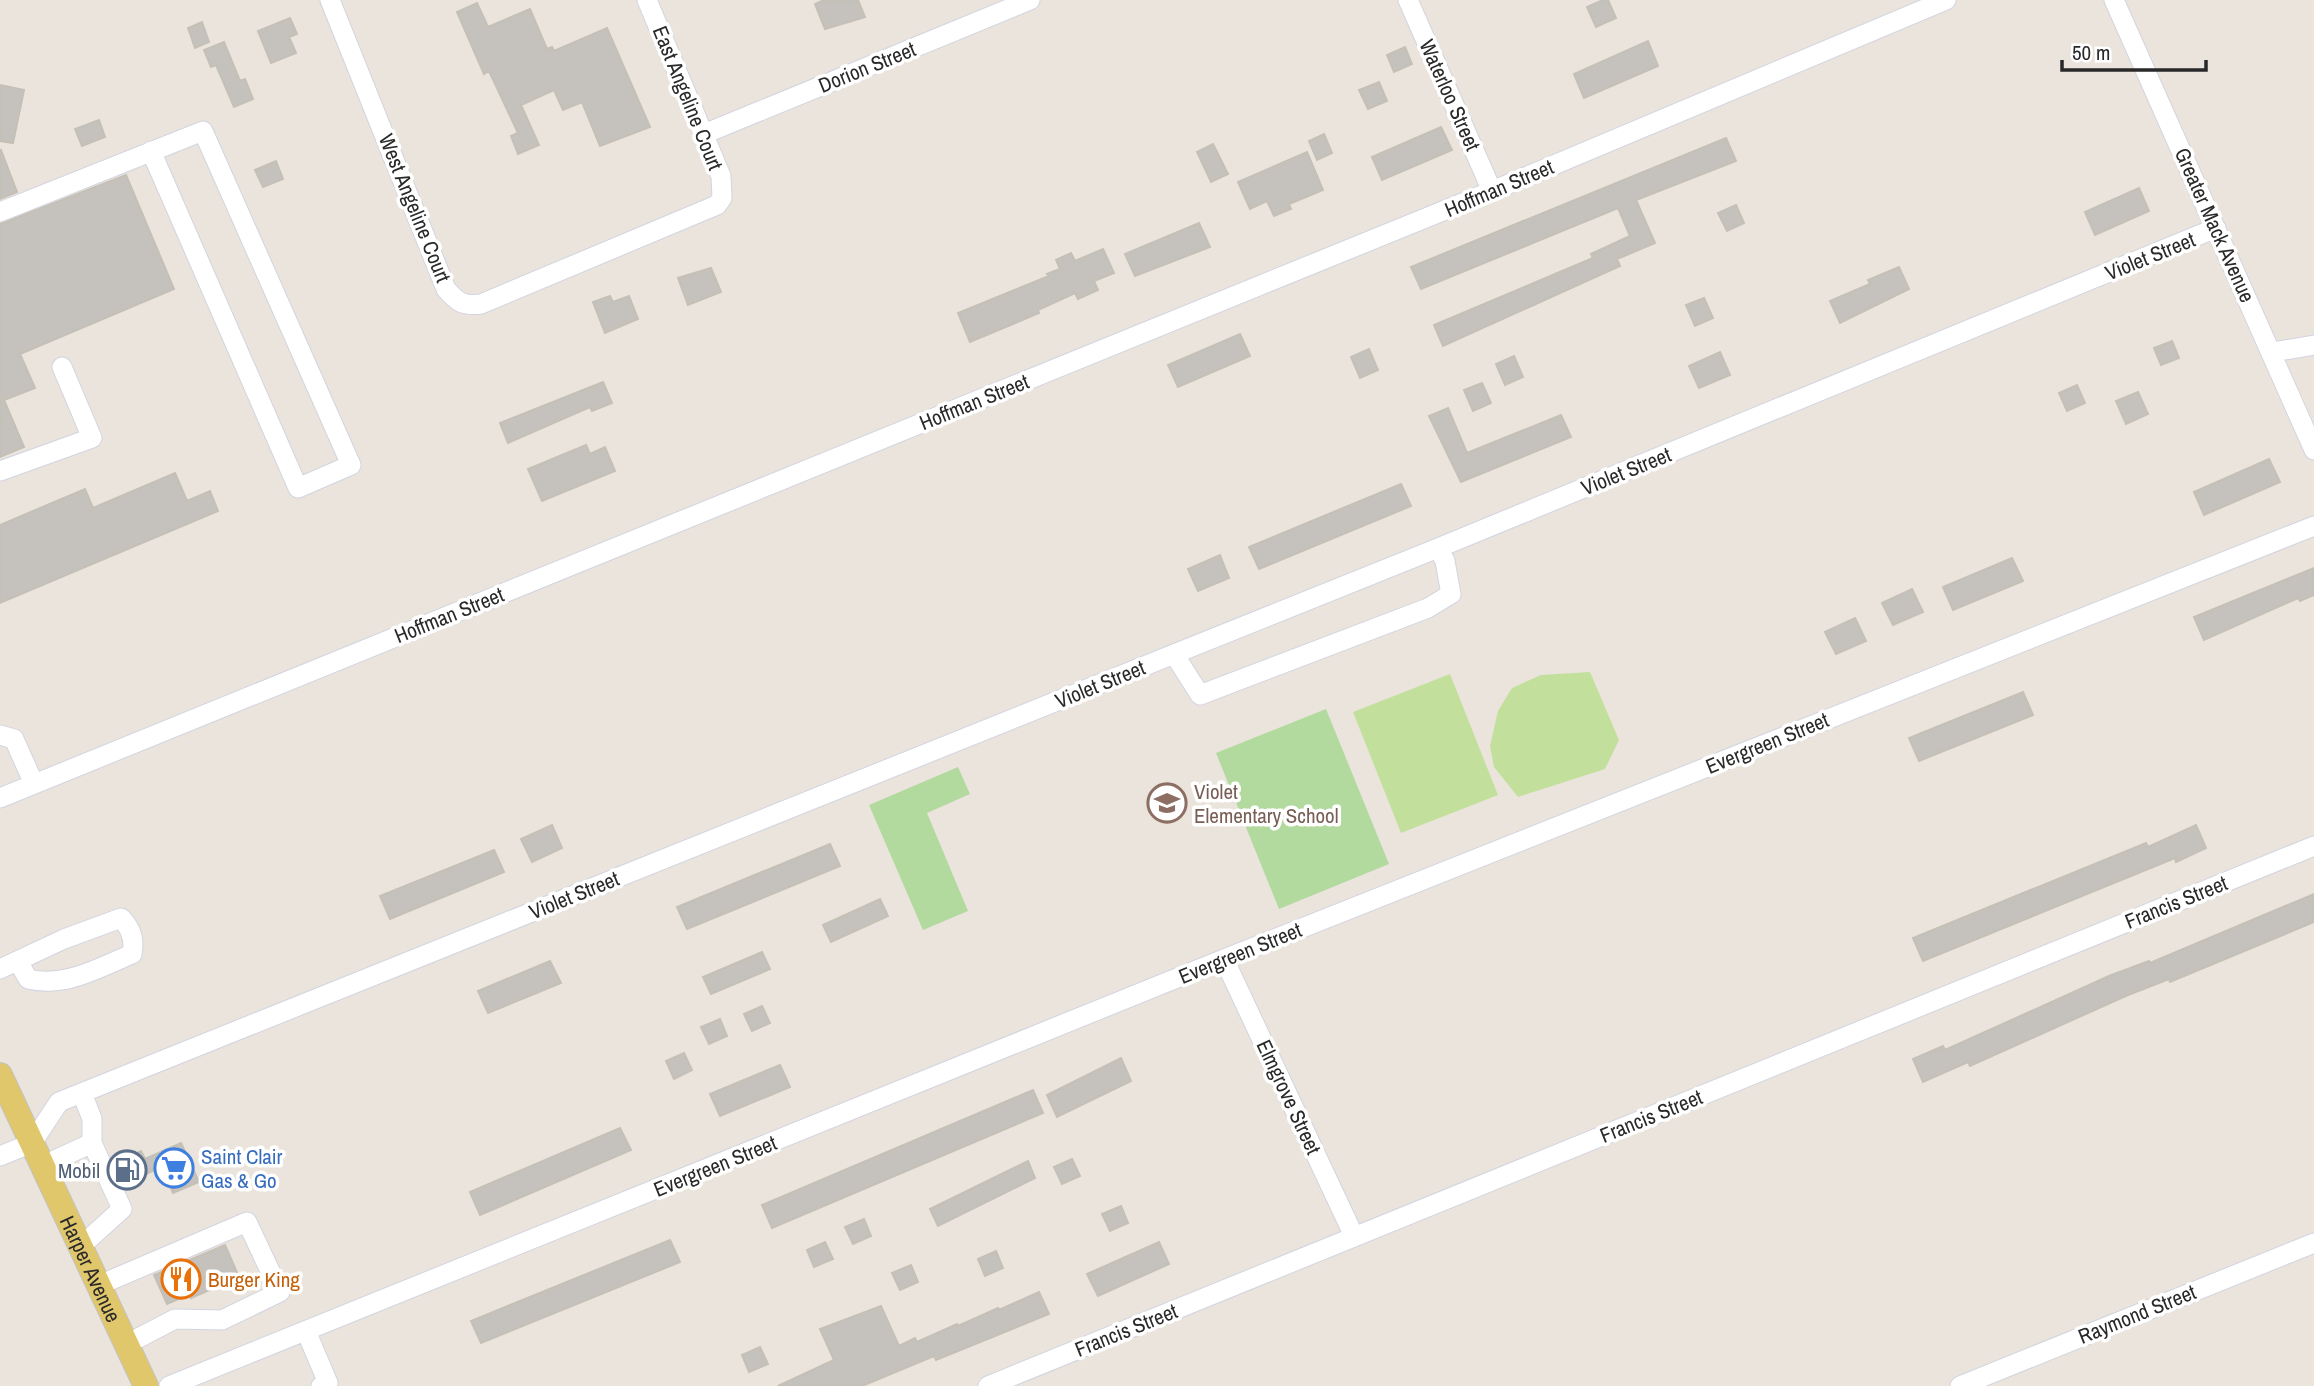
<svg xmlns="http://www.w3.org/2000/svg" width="2314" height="1386" viewBox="0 0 2314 1386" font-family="'Archivo Narrow',sans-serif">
<rect width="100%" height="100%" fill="#eae4dc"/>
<path fill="#b2da9f" d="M 1326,709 L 1389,864 L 1279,909 L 1216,753 Z
M 958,767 L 970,794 L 927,813 L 968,911 L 923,930 L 869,805 Z"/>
<path fill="#c2e09c" d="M 1590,672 L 1619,740 L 1605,769 L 1518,797 L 1494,767 L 1490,746 L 1498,711 L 1512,688 L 1541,675 Z
M 1450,674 L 1498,795 L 1401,833 L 1353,712 Z"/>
<path fill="#c5c1bc" stroke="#c5c0b6" stroke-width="2" d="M 824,0 L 858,0 L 865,17 L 825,29 L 815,4 Z
M 1603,0 L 1608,0 L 1616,18 L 1596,27 L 1587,7 Z
M 477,3 L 488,27 L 530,9 L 547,49 L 552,47 L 554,51 L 607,28 L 650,127 L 600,146 L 582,102 L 563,110 L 554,90 L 521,105 L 539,145 L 518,154 L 511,136 L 518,133 L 489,71 L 484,74 L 457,12 Z
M 290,18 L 297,34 L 289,37 L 296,53 L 271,63 L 258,31 Z
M 202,22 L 209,42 L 195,48 L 188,28 Z
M 1648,41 L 1658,66 L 1584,98 L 1574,74 Z
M 224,42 L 240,81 L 245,79 L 253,99 L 234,107 L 216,65 L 211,67 L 204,50 Z
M 1405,47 L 1412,64 L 1394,72 L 1387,55 Z
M 1379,82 L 1387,101 L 1368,109 L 1359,90 Z
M 0,85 L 24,90 L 13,143 L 0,141 Z
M 99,120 L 105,137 L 82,146 L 75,129 Z
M 1441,127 L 1452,150 L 1382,180 L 1372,157 Z
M 1324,134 L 1332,153 L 1317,160 L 1309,141 Z
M 1726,138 L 1736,161 L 1636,200 L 1655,243 L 1617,259 L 1620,266 L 1443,346 L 1434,325 L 1593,258 L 1591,254 L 1630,236 L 1618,208 L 1421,289 L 1411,267 Z
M 1213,144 L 1228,174 L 1211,182 L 1197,152 Z
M 1,150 L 17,192 L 0,199 L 0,151 Z
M 1307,152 L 1323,190 L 1289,204 L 1291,209 L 1274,216 L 1267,201 L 1250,209 L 1238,182 Z
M 276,161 L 283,179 L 263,187 L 255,170 Z
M 126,175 L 174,289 L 20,354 L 35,388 L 4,400 L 24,447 L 0,457 L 0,224 Z
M 2139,188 L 2149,211 L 2095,235 L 2085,212 Z
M 1736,205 L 1744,223 L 1727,231 L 1718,213 Z
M 1199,223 L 1210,247 L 1135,276 L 1125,254 Z
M 1103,249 L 1114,273 L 1094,281 L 1098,290 L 1078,299 L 1075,293 L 1038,310 L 1039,313 L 970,342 L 958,313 L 1049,276 L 1047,274 L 1060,269 L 1056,260 L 1071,253 L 1075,261 Z
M 1899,267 L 1909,289 L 1840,323 L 1830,301 L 1870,284 L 1868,280 Z
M 711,268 L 721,292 L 688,305 L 678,278 Z
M 610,296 L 613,302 L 629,296 L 638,319 L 605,333 L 593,302 Z
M 1704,298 L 1713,318 L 1695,326 L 1686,305 Z
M 1240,334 L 1250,356 L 1178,387 L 1168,365 Z
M 2172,341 L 2179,358 L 2161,365 L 2154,348 Z
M 1369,349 L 1378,370 L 1360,378 L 1351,357 Z
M 1720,352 L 1730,375 L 1699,388 L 1689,366 Z
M 1514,356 L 1523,377 L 1505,385 L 1496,364 Z
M 603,382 L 612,403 L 592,411 L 590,407 L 508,443 L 500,423 Z
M 1482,383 L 1491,403 L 1473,411 L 1464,390 Z
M 2077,385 L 2085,403 L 2067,411 L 2059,393 Z
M 2138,392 L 2148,414 L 2126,424 L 2116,401 Z
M 1448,408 L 1467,453 L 1561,415 L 1571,437 L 1461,482 L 1429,416 Z
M 586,445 L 590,454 L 605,447 L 615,471 L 542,501 L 528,469 Z
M 2269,459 L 2280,482 L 2204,515 L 2194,492 Z
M 175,473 L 187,501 L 210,491 L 218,511 L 0,603 L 0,525 L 85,489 L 93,508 Z
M 1401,484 L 1411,506 L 1259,569 L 1249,547 Z
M 1220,555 L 1229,578 L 1198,591 L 1188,569 Z
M 2012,558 L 2023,581 L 1953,610 L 1943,587 Z
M 2314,568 L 2314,595 L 2300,601 L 2298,598 L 2204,640 L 2194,617 Z
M 1912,589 L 1923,612 L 1893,625 L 1882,603 Z
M 1855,618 L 1866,641 L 1836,654 L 1825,632 Z
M 2023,692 L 2033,715 L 1919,761 L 1909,738 Z
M 552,825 L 562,848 L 532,862 L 521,839 Z
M 2196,825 L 2206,848 L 2176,862 L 2175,858 L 2126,878 L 1923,961 L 1913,938 L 2146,843 L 2148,847 Z
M 830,844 L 840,866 L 687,929 L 677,907 Z
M 494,850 L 504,872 L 390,919 L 380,896 Z
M 2314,894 L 2314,922 L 2170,982 L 2169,979 L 2128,995 L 1970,1066 L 1968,1062 L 1923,1082 L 1913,1059 L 1943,1046 L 1945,1050 L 2109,976 L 2149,961 L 2150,963 Z
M 880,899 L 888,916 L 831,942 L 823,925 Z
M 762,952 L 770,969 L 711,994 L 703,977 Z
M 550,961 L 561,983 L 488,1013 L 478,991 Z
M 762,1006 L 770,1023 L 752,1031 L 744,1014 Z
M 720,1019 L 727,1036 L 709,1044 L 701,1027 Z
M 684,1053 L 692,1070 L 674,1079 L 666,1061 Z
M 1121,1058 L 1131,1081 L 1057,1117 L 1047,1095 Z
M 780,1065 L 790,1087 L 720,1116 L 710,1094 Z
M 1033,1090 L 1043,1113 L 772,1228 L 762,1205 Z
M 620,1128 L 631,1150 L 480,1215 L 470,1192 Z
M 181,1143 L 199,1182 L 173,1193 L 162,1166 L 125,1185 L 115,1164 L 141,1151 L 145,1159 Z
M 1072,1159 L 1080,1176 L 1062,1184 L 1054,1167 Z
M 1028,1161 L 1035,1178 L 938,1226 L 930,1209 Z
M 1121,1206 L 1128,1223 L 1110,1231 L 1102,1214 Z
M 864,1219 L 871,1236 L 853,1244 L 845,1227 Z
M 670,1240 L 680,1262 L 481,1343 L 471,1321 Z
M 825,1242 L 833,1259 L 814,1267 L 807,1250 Z
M 1159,1242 L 1169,1264 L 1098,1296 L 1087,1274 Z
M 225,1245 L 239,1277 L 191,1298 L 190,1294 L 167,1304 L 154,1275 Z
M 996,1251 L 1003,1268 L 985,1276 L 978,1259 Z
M 911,1265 L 918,1282 L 900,1290 L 892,1273 Z
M 1039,1292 L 1049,1314 L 936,1360 L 934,1356 L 862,1386 L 778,1386 L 834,1360 L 820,1329 L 881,1306 L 899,1346 L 915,1338 L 917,1342 L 957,1324 L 958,1326 L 998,1308 L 999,1310 Z
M 760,1347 L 768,1364 L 749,1372 L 742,1355 Z"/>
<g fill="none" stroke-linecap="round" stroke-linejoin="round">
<g stroke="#d2d4e0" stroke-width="21">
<path id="minor" d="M 330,0 L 446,289 C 458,303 463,306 481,304 L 717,205 L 722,198 L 721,176 L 647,0
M 1408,0 L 1492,191
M 2114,0 L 2314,450
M 704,134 L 1030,0
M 0,212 L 203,131 L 351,465 L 298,488 L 151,151
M 2273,352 L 2314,345
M 0,471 L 92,438 L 62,367
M 1174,654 L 1200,695 L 1428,608 L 1451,594 L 1445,561 L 1438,548
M 0,735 L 14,739 L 34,784
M 0,798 L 1492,191 L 1946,0
M 1224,959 L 1354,1236
M 0,969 L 64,939 L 121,918 C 131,928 135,940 132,954 C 98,968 65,988 28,979 L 18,961
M 82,1093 L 92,1119 L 92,1143
M 0,1156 L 32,1143 L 59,1102 L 1438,548 L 2216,228
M 42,1166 L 92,1143 L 122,1209 L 80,1247
M 97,1286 L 247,1222 L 280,1292 L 222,1320 L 175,1319 L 125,1345
M 306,1331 L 328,1383 L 321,1386
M 169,1386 L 1224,959 L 2314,526
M 988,1386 L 2314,846
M 1960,1386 L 2314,1243"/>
</g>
<g stroke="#c3c3c3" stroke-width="26">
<g id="major">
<path id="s1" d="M 0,1075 L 146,1386"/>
</g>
</g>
<use href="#minor" stroke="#fff" stroke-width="19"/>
<use href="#major" stroke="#e0c76b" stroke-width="24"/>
</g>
<defs>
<g id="school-ring" transform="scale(2.0125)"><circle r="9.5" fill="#fff" stroke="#8d6e63" stroke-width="1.5"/><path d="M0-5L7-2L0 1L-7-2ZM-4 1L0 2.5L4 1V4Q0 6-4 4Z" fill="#8d6e63"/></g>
<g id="supermarket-ring" transform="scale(2.0125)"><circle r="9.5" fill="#fff" stroke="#3f7fe0" stroke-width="1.5"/><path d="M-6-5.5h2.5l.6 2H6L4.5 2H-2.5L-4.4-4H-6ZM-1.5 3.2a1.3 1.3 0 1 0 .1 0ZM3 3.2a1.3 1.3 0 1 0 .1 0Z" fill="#3f7fe0"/></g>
<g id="fuel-ring" transform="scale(2.0125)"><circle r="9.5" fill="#fff" stroke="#5c6f8a" stroke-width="1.5"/><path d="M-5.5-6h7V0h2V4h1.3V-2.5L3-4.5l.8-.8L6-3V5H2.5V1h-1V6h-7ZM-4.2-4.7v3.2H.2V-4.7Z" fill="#5c6f8a"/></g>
<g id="restaurant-ring" transform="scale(2.0125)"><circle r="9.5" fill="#fff" stroke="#e8710a" stroke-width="1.5"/><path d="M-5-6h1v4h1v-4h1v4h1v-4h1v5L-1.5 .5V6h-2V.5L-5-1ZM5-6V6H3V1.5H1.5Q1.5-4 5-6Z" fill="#e8710a"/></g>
</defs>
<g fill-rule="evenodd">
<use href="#school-ring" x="1167" y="803"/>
<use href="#supermarket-ring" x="174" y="1168"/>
<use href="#fuel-ring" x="127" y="1170"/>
<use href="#restaurant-ring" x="181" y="1279"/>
</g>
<g text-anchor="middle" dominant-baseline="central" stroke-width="7" stroke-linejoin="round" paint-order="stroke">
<g font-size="21" fill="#292929" stroke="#fff">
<text transform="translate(867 67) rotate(-22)">Dorion Street</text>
<text transform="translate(1450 95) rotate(66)">Waterloo Street</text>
<text transform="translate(688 98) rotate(68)">East Angeline Court</text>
<text transform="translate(1499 188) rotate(-23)">Hoffman Street</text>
<text transform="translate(415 208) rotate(68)">West Angeline Court</text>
<text transform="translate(2215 225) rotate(66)">Greater Mack Avenue</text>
<text transform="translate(2150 256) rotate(-22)">Violet Street</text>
<text transform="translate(974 402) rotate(-22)">Hoffman Street</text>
<text transform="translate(1626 471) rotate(-22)">Violet Street</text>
<text transform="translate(449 615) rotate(-22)">Hoffman Street</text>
<text transform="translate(1100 684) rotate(-22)">Violet Street</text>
<text transform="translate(1767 743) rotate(-22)">Evergreen Street</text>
<text transform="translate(574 895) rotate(-22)">Violet Street</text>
<text transform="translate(2176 902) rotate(-22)">Francis Street</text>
<text transform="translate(1240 953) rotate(-22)">Evergreen Street</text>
<text transform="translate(1289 1097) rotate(65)">Elmgrove Street</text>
<text transform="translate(1651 1116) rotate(-22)">Francis Street</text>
<text transform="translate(715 1166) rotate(-22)">Evergreen Street</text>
<text stroke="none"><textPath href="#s1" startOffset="214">Harper Avenue</textPath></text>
<text transform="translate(2137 1314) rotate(-22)">Raymond Street</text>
<text transform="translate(1126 1330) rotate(-22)">Francis Street</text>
</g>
<g font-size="21" fill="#785e54" stroke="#fff" text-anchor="start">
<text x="1194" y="791">Violet<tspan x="1194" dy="24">Elementary School</tspan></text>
</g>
<g font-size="21" fill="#366cbe" stroke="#fff" text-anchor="start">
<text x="201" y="1156">Saint Clair<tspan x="201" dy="24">Gas &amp; Go</tspan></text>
</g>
<g font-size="21" fill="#4e5e75" stroke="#fff" text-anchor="end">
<text x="100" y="1170">Mobil</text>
</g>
<g font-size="21" fill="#c56008" stroke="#fff" text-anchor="start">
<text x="208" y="1279">Burger King</text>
</g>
</g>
<path d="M2062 60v10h144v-10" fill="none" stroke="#292929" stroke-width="3.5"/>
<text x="2072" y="60" font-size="21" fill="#292929" stroke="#ffffff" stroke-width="5" paint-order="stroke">50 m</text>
</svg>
